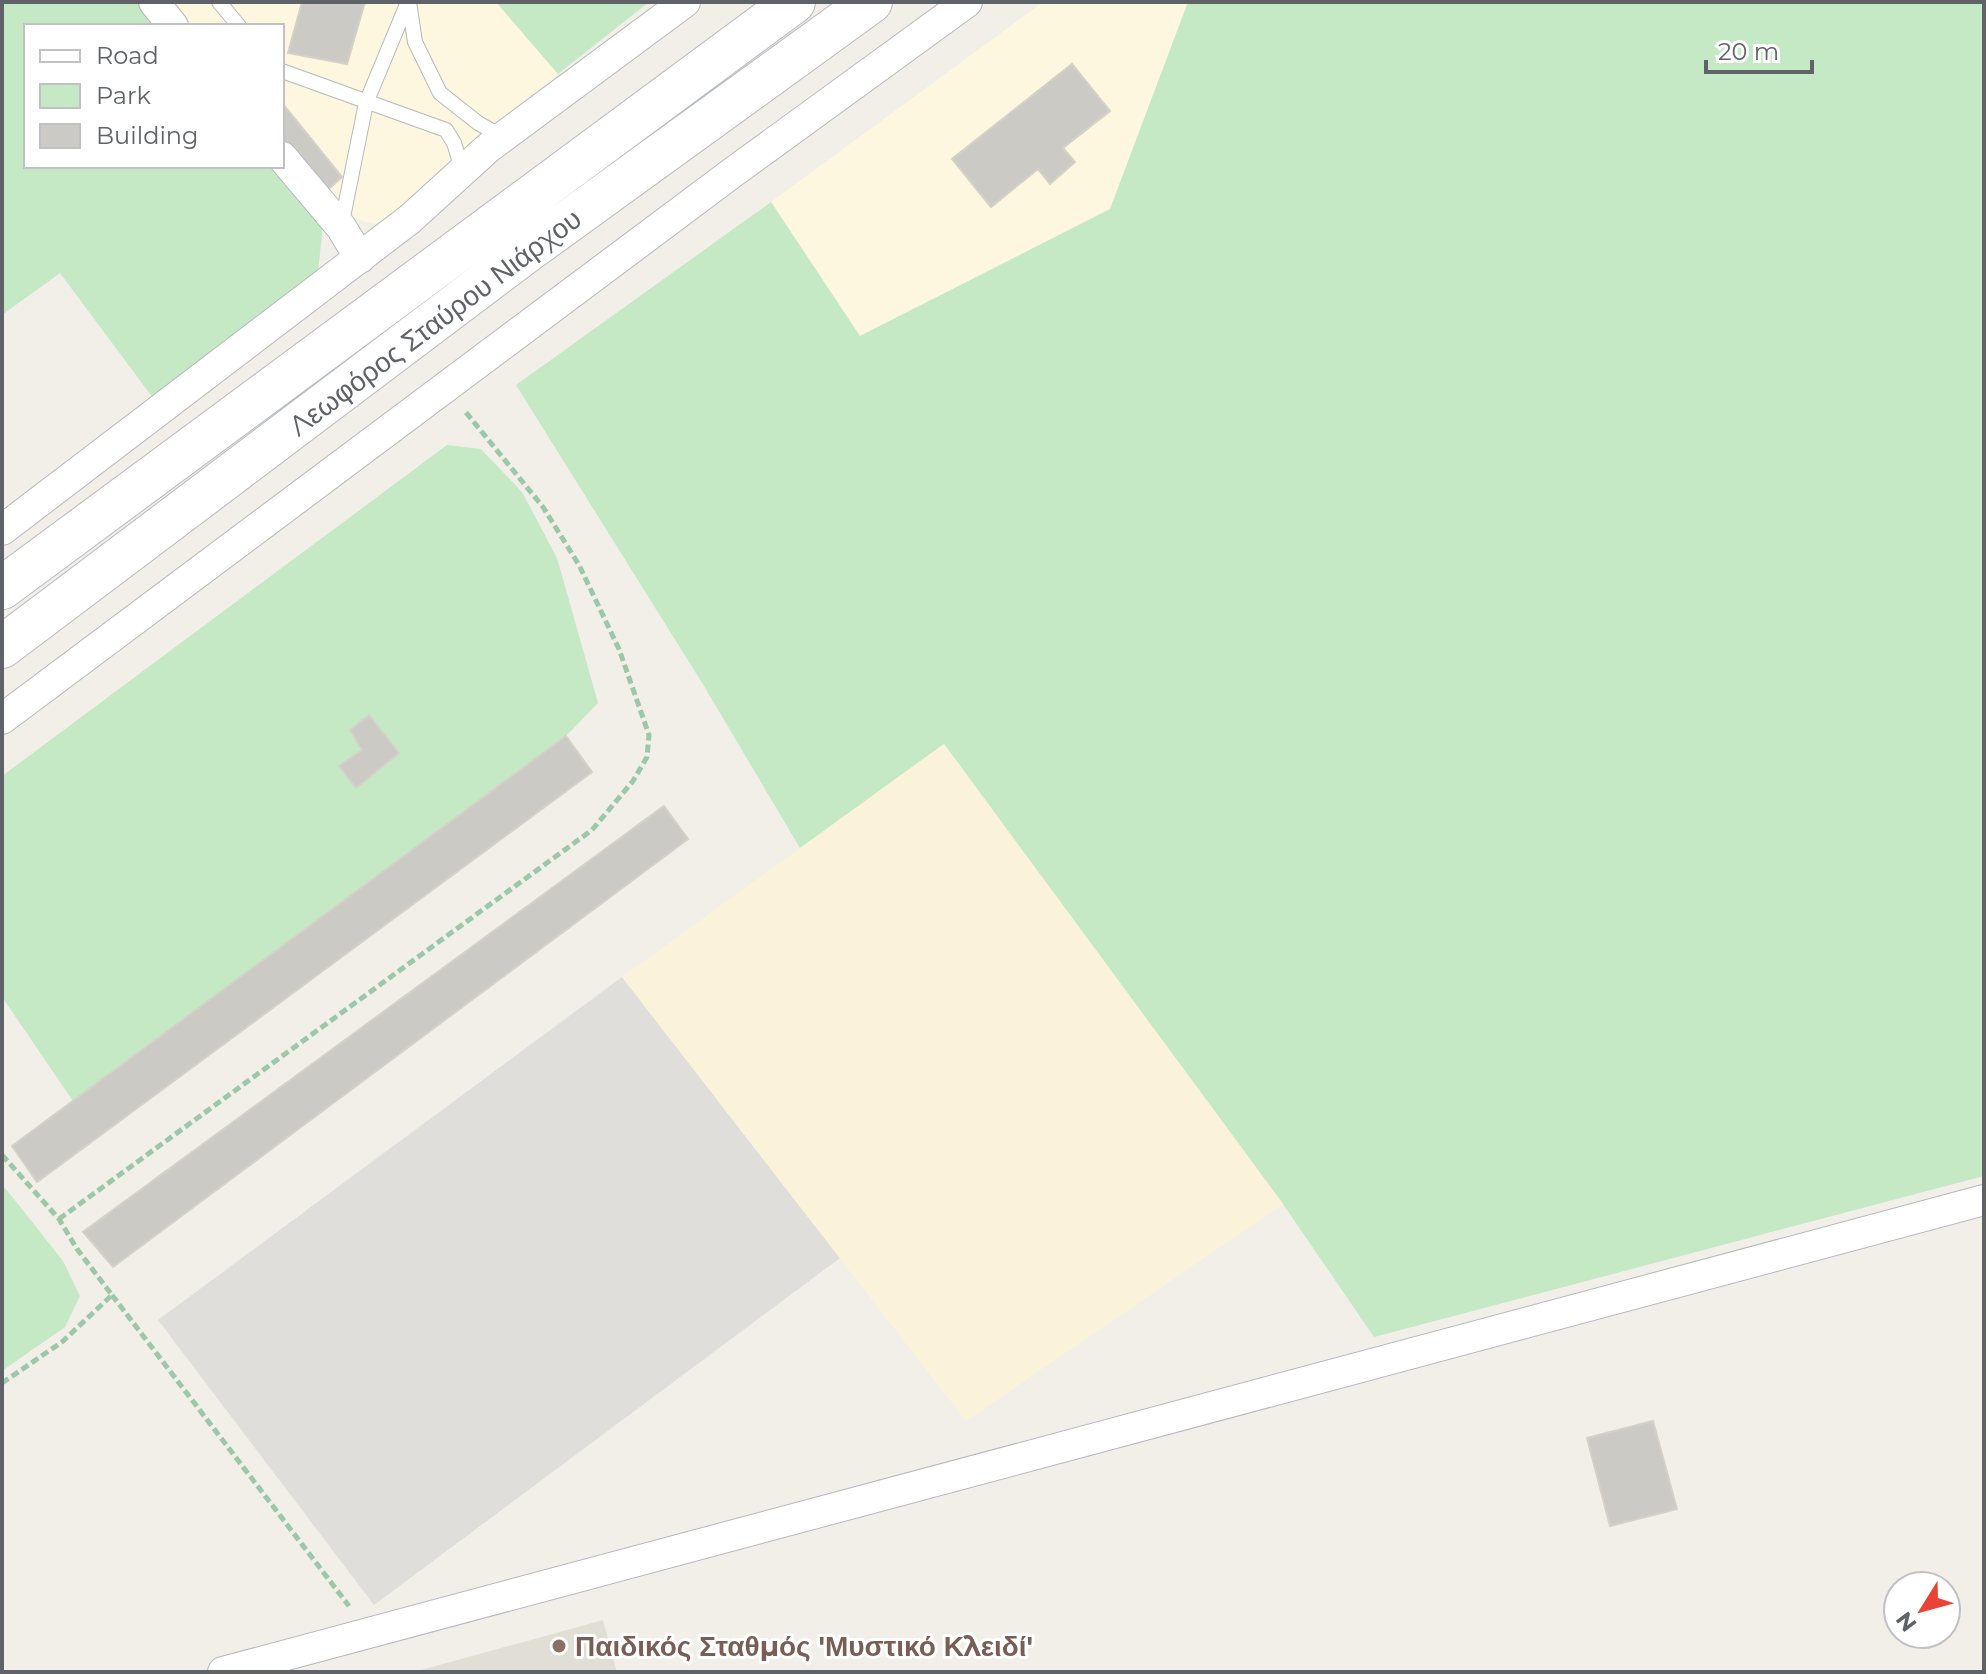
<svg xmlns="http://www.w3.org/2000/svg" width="1986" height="1674" viewBox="0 0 1986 1674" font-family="Montserrat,sans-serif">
<rect width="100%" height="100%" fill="#f1efe8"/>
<path fill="#fef7e0" d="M 167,2 L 496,2 L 558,74 L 452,158 L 399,213 L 374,224 L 337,213 L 282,145 L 282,26 L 187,26 Z
M 1043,2 L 1188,2 L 1110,209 L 860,336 L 771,202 Z"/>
<path fill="#e0deda" d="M 622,977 L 840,1258 L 374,1605 L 158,1320 Z"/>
<path fill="#e1ded6" d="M 603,1620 L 617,1672 L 414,1672 Z"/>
<path fill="#c5e8c5" d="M 2,2 L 139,2 L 159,26 L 26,26 L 26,166 L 275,166 L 323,225 L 317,281 L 156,402 L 60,273 L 2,315 Z
M 496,2 L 649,2 L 558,74 Z
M 1188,2 L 1984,2 L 1984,1176 L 1374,1337 L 1283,1204 L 944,744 L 800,848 L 704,686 L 516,385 L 771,202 L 860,336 L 1110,209 Z
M 447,445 L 481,449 L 522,492 L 557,558 L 598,703 L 566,736 L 73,1101 L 2,997 L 2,776 Z
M 2,1184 L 63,1261 L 80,1296 L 65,1327 L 2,1371 Z"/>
<path fill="#fbf3d9" d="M 944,744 L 1283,1204 L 966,1421 L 622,977 Z"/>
<path fill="#cccac5" stroke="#d6d1c6" stroke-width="2" d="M 302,2 L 365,2 L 347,64 L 288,53 Z
M 1072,64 L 1110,111 L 1063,148 L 1075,162 L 1050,184 L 1038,169 L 991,207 L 952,159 Z
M 282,103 L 342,177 L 322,195 L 282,145 Z
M 369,715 L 399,753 L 356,788 L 339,766 L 362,750 L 350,730 Z
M 566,736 L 592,772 L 37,1182 L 12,1146 Z
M 664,806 L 688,839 L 113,1267 L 83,1232 Z
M 1653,1421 L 1677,1509 L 1610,1526 L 1587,1438 Z"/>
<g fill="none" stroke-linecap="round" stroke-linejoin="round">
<g stroke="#b5b8bc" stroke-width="16">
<path id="service" d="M 219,2 L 239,26
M 409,2 L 415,42 L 440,93 L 478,123 L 503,137
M 282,71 L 446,130 L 454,143 L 462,169
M 341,227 L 366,103 L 408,2"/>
</g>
<g stroke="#b5b8bc" stroke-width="32">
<path id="minor" d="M 154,2 L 173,26
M 282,157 L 341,227 L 360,258
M 2,530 L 410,219 L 488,148 L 685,2
M 2,719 L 732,173 L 967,2
M 223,1672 L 1984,1200"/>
</g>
<g stroke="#b6babf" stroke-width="44">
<path id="secondary" d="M 2,588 L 794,2
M 2,647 L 526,252 L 871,2"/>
</g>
<path stroke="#9cc7a9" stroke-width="5" stroke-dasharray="8 4" stroke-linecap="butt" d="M 2,1155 L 59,1219 L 77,1249 L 112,1295 L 62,1342 L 2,1383
M 59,1219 L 592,830 L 633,781 L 647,757 L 649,735 L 619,649 L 579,565 L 543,507 L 464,410
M 112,1295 L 349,1606"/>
<use href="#service" stroke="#fff" stroke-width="14"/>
<use href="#minor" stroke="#fff" stroke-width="30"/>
<use href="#secondary" stroke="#fff" stroke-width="42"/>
</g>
<circle fill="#8d6e63" stroke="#fff" stroke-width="3" cx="559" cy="1646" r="8"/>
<g text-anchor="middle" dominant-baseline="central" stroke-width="6" stroke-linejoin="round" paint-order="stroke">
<g font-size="28" fill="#5f6368" stroke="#fff">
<text transform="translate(435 322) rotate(-37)">Λεωφόρος Σταύρου Νιάρχου</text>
</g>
<g font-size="28" font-weight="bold" fill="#785e54" stroke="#fff" text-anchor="start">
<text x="575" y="1646">Παιδικός Σταθμός 'Μυστικό Κλειδί'</text>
</g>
</g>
<rect width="1986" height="1674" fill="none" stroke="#5f6368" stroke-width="8"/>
<rect x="24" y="24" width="260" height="144" fill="#ffffff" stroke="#bfc1c3" stroke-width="2"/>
<rect x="40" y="50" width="40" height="12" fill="#ffffff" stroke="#bfc1c3" stroke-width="2"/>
<text x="96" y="64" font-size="24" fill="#5f6368">Road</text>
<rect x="40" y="84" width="40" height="24" fill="#c5e8c5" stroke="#bfc1c3" stroke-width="2"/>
<text x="96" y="104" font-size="24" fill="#5f6368">Park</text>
<rect x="40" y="124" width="40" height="24" fill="#cccac5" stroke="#bfc1c3" stroke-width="2"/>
<text x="96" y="144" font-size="24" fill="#5f6368">Building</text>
<g transform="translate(1922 1610) rotate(233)"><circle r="38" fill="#ffffff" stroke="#bfc1c3" stroke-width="2"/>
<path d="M0-6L14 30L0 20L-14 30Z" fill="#ea4335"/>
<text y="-12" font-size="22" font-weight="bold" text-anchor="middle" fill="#5f6368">N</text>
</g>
<path d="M1706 60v12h106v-12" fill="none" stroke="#5f6368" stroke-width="4"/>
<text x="1718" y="60" font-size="24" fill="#5f6368" stroke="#ffffff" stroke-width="6" paint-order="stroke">20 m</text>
</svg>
